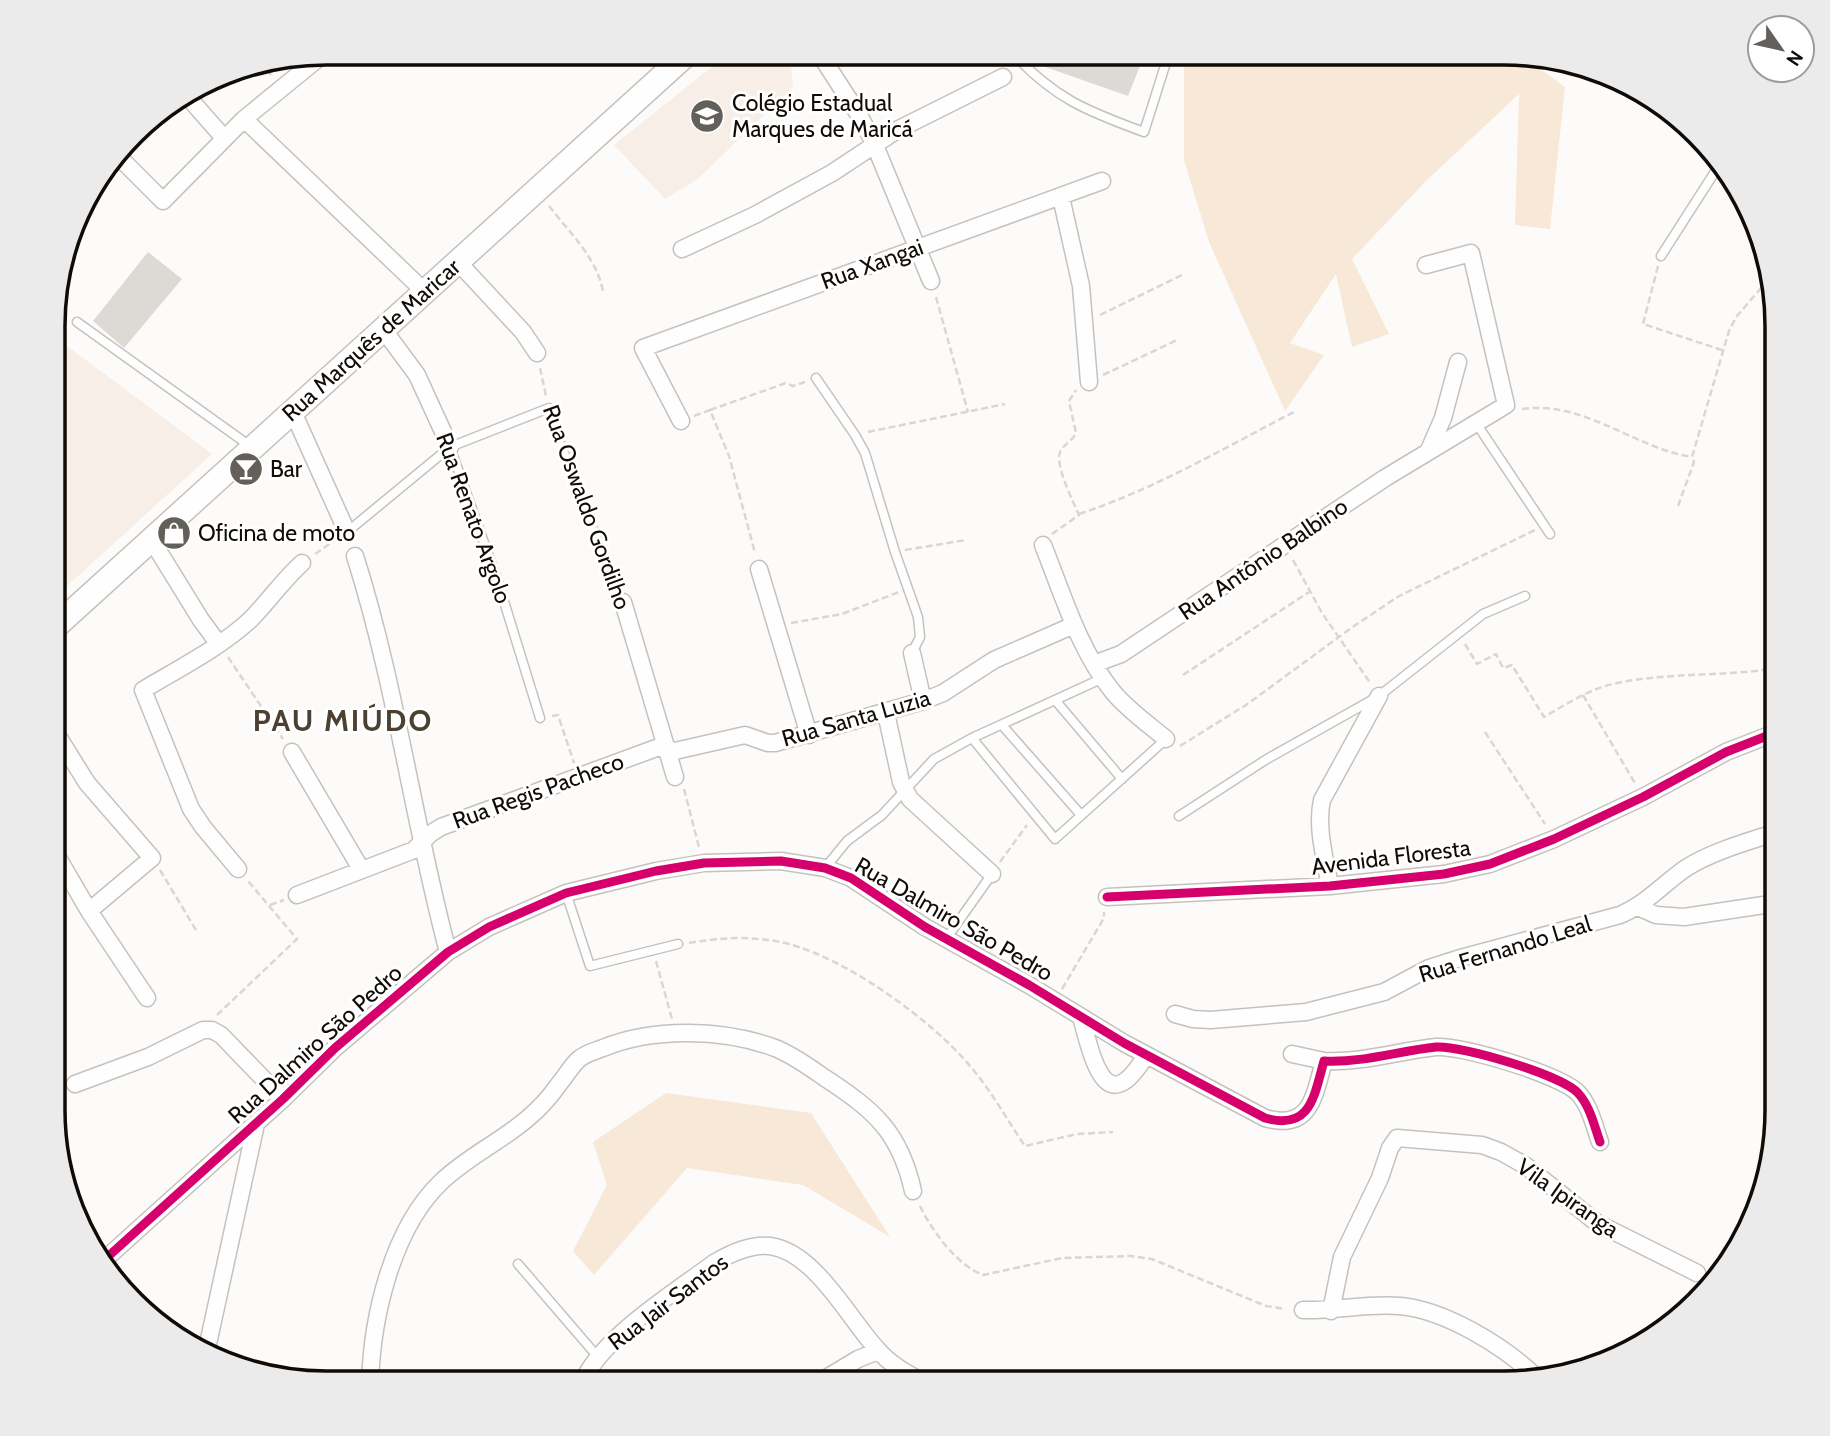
<svg xmlns="http://www.w3.org/2000/svg" width="1830" height="1436" viewBox="0 0 1830 1436" font-family="Cabin,sans-serif">
<rect width="100%" height="100%" fill="#fdfbf9"/>
<path fill="#f7efe7" d="M 729,53 L 790,53 L 793,87 L 698,179 L 665,199 L 614,145 Z
M 55,337 L 212,454 L 54,598 Z"/>
<path fill="#f8e8d7" d="M 1184,53 L 1521,53 L 1543,58 L 1540,69 L 1565,87 L 1550,229 L 1515,225 L 1519,94 L 1426,181 L 1352,259 L 1389,334 L 1352,347 L 1336,274 L 1290,343 L 1324,355 L 1285,411 L 1209,242 L 1184,160 Z
M 666,1093 L 811,1113 L 890,1237 L 803,1185 L 687,1168 L 594,1275 L 573,1251 L 607,1185 L 593,1142 Z"/>
<path fill="#ddd9d5" d="M 1022,53 L 1145,53 L 1128,96 L 1031,62 Z
M 148,252 L 182,279 L 124,348 L 93,321 Z"/>
<g fill="none" stroke-linecap="round" stroke-linejoin="round">
<g stroke="#c5c2be" stroke-width="11">
<path id="lane" d="M 1013,53 C 1053,98 1089,112 1144,132 L 1169,53
M 1661,256 L 1718,167
M 77,322 L 250,446
M 816,378 L 855,435 L 865,453 L 895,552 L 918,617 L 920,637 L 912,653
M 1476,423 L 1550,534
M 450,447 L 498,582 L 540,718
M 347,532 L 450,447 L 549,408
M 1055,700 L 1122,779
M 1002,725 L 1081,815
M 972,738 L 1055,839 L 1166,739
M 1179,816 L 1267,759 L 1379,696 L 1483,614 L 1525,596
M 825,868 L 847,841 L 882,815 L 934,759 L 972,738 L 1103,678
M 566,893 L 590,966 L 678,944
M 946,939 L 992,874
M 518,1264 L 597,1356"/>
</g>
<g stroke="#c5c2be" stroke-width="19">
<path id="street" d="M 819,53 L 859,115 L 874,143 L 931,281
M 187,96 L 224,138
M 244,119 L 424,291
M 117,155 L 163,201 L 244,119 L 325,53
M 1061,197 L 1081,286 L 1089,382
M 682,249 L 755,215 L 832,173 L 897,130 L 1003,77
M 457,261 L 523,332 L 537,353
M 383,329 L 417,375 L 450,447
M 293,412 L 347,532
M 681,421 L 643,348 L 1102,181
M 1429,450 L 1443,418 L 1458,362
M 151,539 L 201,620 L 218,643
M 1043,545 C 1063,595 1079,650 1113,692 C 1128,710 1148,724 1166,739
M 355,556 C 396,685 413,821 448,952
M 759,569 L 809,735
M 623,602 L 675,777
M 912,653 L 923,701
M 1094,664 L 1121,654 L 1385,478 L 1506,405 L 1471,253 L 1426,265
M 886,713 L 901,782 L 910,799 L 992,874
M 54,730 L 87,783 L 152,858 L 89,911
M 292,752 L 361,869
M 54,851 L 89,911 L 147,998
M 238,869 L 203,827 L 191,809 L 143,690 C 176,670 223,646 251,619 C 269,601 282,581 302,563
M 1330,886 C 1325,859 1316,827 1322,800 L 1379,696
M 297,895 L 414,850 L 430,834 L 441,827 L 659,747 L 675,751 L 745,735 L 768,743 L 775,743 L 923,701 L 943,693 L 994,660 L 1074,625
M 1107,897 L 1330,886 L 1444,874 L 1490,864 L 1554,839 L 1643,797 L 1726,752 L 1777,732
M 1638,907 L 1656,915 L 1684,917 L 1777,903
M 1175,1014 L 1193,1019 L 1211,1020 L 1306,1012 L 1384,992 L 1429,968 L 1457,959 L 1620,915 C 1646,904 1663,884 1686,868 C 1713,851 1747,842 1777,832
M 1081,1017 C 1092,1056 1105,1124 1146,1055
M 1292,1054 L 1324,1061
M 75,1084 L 148,1057 L 203,1030 L 212,1030 L 221,1035 L 283,1099
M 103,1261 L 283,1099 L 335,1048 L 448,952 L 489,927 L 566,893 L 656,871 L 704,863 L 781,861 L 825,868 L 851,878 L 925,927 L 1029,985 L 1124,1043 L 1265,1118 C 1311,1131 1314,1096 1324,1061 C 1362,1063 1398,1051 1436,1047 C 1461,1045 1561,1075 1578,1093 C 1590,1106 1594,1125 1600,1142
M 1303,1310 C 1336,1311 1368,1303 1400,1306 C 1445,1310 1504,1346 1536,1377
M 1331,1311 L 1342,1257 L 1380,1178 L 1390,1148 L 1397,1138 L 1482,1145 L 1501,1152 L 1526,1166 L 1597,1223 L 1697,1273
M 206,1353 L 256,1124
M 370,1383 C 372,1317 392,1229 441,1182 C 467,1157 500,1142 527,1119 C 539,1109 550,1097 559,1084 C 566,1076 571,1066 579,1059 C 586,1053 595,1051 603,1048 C 654,1027 724,1029 775,1048 C 793,1055 809,1067 825,1078 C 874,1110 900,1132 913,1191
M 582,1383 C 602,1337 674,1293 714,1263 C 731,1253 750,1244 770,1246 C 815,1252 849,1319 877,1349 C 889,1364 908,1374 925,1383
M 818,1383 L 858,1359 L 878,1351"/>
</g>
<g stroke="#c5c2be" stroke-width="26">
<path id="secondary" d="M 54,628 L 688,53"/>
</g>
<path stroke="#d8d7d7" stroke-width="2.5" stroke-dasharray="7 3.5" stroke-linecap="butt" d="M 263,63 L 271,75
M 549,206 C 569,232 598,259 603,292
M 1658,266 L 1643,324 L 1722,350
M 936,297 L 968,412
M 1100,315 L 1184,274
M 540,368 L 546,396
M 1103,375 L 1179,339
M 1522,409 C 1584,400 1634,448 1692,457
M 710,410 L 786,383 L 793,386 L 805,382
M 694,416 L 710,410 L 729,456 L 755,553
M 554,419 C 581,474 598,531 619,589
M 868,432 L 1005,404
M 1678,506 L 1694,462 L 1692,457 L 1729,331 L 1736,317 L 1768,280
M 1079,514 C 1155,489 1224,448 1294,412
M 1052,534 L 1079,515 C 1073,501 1053,462 1061,450 C 1066,443 1072,441 1076,433 L 1069,401 L 1076,390
M 905,550 L 966,540
M 315,554 L 335,540
M 1293,560 L 1322,613 L 1371,684
M 791,623 L 842,614 L 899,592
M 1465,644 L 1477,664 L 1496,654 L 1503,668 L 1512,665 L 1544,717 C 1567,704 1590,688 1617,683 C 1670,672 1724,677 1777,668
M 228,657 L 283,739
M 1183,675 L 1309,592
M 1583,695 L 1636,785
M 552,716 L 558,715 L 574,763
M 1485,732 L 1545,824
M 1180,746 L 1246,705 L 1354,626 L 1399,596 L 1535,530
M 684,789 L 699,847
M 1000,862 L 1027,825
M 160,870 L 196,930
M 270,905 L 284,900
M 689,943 C 718,938 746,936 775,941 C 837,951 930,1018 970,1066 C 991,1090 1007,1120 1025,1146 L 1077,1134 L 1113,1132
M 656,961 L 672,1019
M 1062,989 L 1104,918 L 1104,912
M 217,1015 L 297,939 L 248,881
M 53,1115 L 55,1120
M 920,1206 C 932,1231 957,1265 983,1275 L 1062,1258 L 1131,1256 L 1152,1259 L 1266,1306 L 1286,1309"/>
<use href="#lane" stroke="#fffefe" stroke-width="8"/>
<use href="#street" stroke="#fffefe" stroke-width="16"/>
<use href="#secondary" stroke="#fffefe" stroke-width="23"/>
<g stroke="#fff" stroke-width="13">
<path id="cycleway" d="M 1107,897 L 1330,886 L 1444,874 L 1490,864 L 1554,839 L 1643,797 L 1726,752 L 1777,732
M 103,1261 L 283,1099 L 335,1048 L 448,952 L 489,927 L 566,893 L 656,871 L 704,863 L 781,861 L 825,868 L 851,878 L 925,927 L 1029,985 L 1124,1043 L 1265,1118 C 1311,1131 1314,1096 1324,1061 C 1362,1063 1398,1051 1436,1047 C 1461,1045 1561,1075 1578,1093 C 1590,1106 1594,1125 1600,1142"/>
</g>
<use href="#cycleway" stroke="#d6006c" stroke-width="9"/>
</g>
<defs>
<g id="school-disc" transform="scale(1.75)"><circle r="9.5" fill="#635f5b" stroke="#fff"/><path d="M0-5L7-2L0 1L-7-2ZM-4 1L0 2.5L4 1V4Q0 6-4 4Z" fill="#fff"/></g>
<g id="bar-disc" transform="scale(1.75)"><circle r="9.5" fill="#635f5b" stroke="#fff"/><path d="M-6-5H6L.8 .8V4.5H3.5V6h-7V4.5H-.8V.8Z" fill="#fff"/></g>
<g id="shop-disc" transform="scale(1.75)"><circle r="9.5" fill="#635f5b" stroke="#fff"/><path d="M-5-2.5h2.3a2.7 3.5 0 0 1 5.4 0H5L5.5 6h-11ZM-1.5-2.5h3a1.5 2.3 0 0 0-3 0Z" fill="#fff"/></g>
</defs>
<g fill-rule="evenodd">
<use href="#school-disc" x="707" y="116"/>
<use href="#bar-disc" x="246" y="469"/>
<use href="#shop-disc" x="174" y="533"/>
</g>
<g text-anchor="middle" dominant-baseline="central" stroke-width="6" stroke-linejoin="round" paint-order="stroke">
<g font-size="23" fill="#100b06" stroke="#fff" text-anchor="start">
<text x="732" y="103">Colégio Estadual<tspan x="732" dy="26">Marques de Maricá</tspan></text>
<text x="270" y="469">Bar</text>
<text x="198" y="533">Oficina de moto</text>
</g>
<g font-size="23" fill="#100b06" stroke="#fff">
<text transform="translate(872 264) rotate(-20)">Rua Xangai</text>
<text transform="translate(371 340) rotate(-42)">Rua Marquês de Maricar</text>
<text transform="translate(587 507) rotate(70)">Rua Oswaldo Gordilho</text>
<text transform="translate(474 518) rotate(70)">Rua Renato Argolo</text>
<text transform="translate(1263 559) rotate(-34)">Rua Antônio Balbino</text>
<text transform="translate(856 718) rotate(-16)">Rua Santa Luzia</text>
<text transform="translate(538 791) rotate(-20)">Rua Regis Pacheco</text>
<text transform="translate(1391 857) rotate(-7)">Avenida Floresta</text>
<text transform="translate(954 919) rotate(30)">Rua Dalmiro São Pedro</text>
<text transform="translate(1505 949) rotate(-17)">Rua Fernando Leal</text>
<text transform="translate(315 1044) rotate(-42)">Rua Dalmiro São Pedro</text>
<text transform="translate(1568 1198) rotate(35)">Vila Ipiranga</text>
<text transform="translate(668 1302) rotate(-37)">Rua Jair Santos</text>
</g>
<g font-size="30" font-weight="bold" letter-spacing="2" fill="#4c4032" stroke="#fff">
<text x="343" y="720">PAU MIÚDO</text>
</g>
</g>
<path d="M0 0H1830V1436H0ZM326 65H1504A261 261 0 0 1 1765 326V1110A261 261 0 0 1 1504 1371H326A261 261 0 0 1 65 1110V326A261 261 0 0 1 326 65Z" fill="#ecebeb" fill-rule="evenodd"/>
<path fill="none" stroke="#100b06" stroke-width="3.5" d="M326 65H1504A261 261 0 0 1 1765 326V1110A261 261 0 0 1 1504 1371H326A261 261 0 0 1 65 1110V326A261 261 0 0 1 326 65Z"/>
<g transform="translate(1781 49) rotate(124)"><circle r="33" fill="#ffffff" stroke="#9f9d9b" stroke-width="2"/>
<path d="M0-5L12 26L0 18L-12 26Z" fill="#635f5b"/>
<text y="-10" font-size="19" font-weight="bold" text-anchor="middle" fill="#100b06">N</text>
</g>
</svg>
